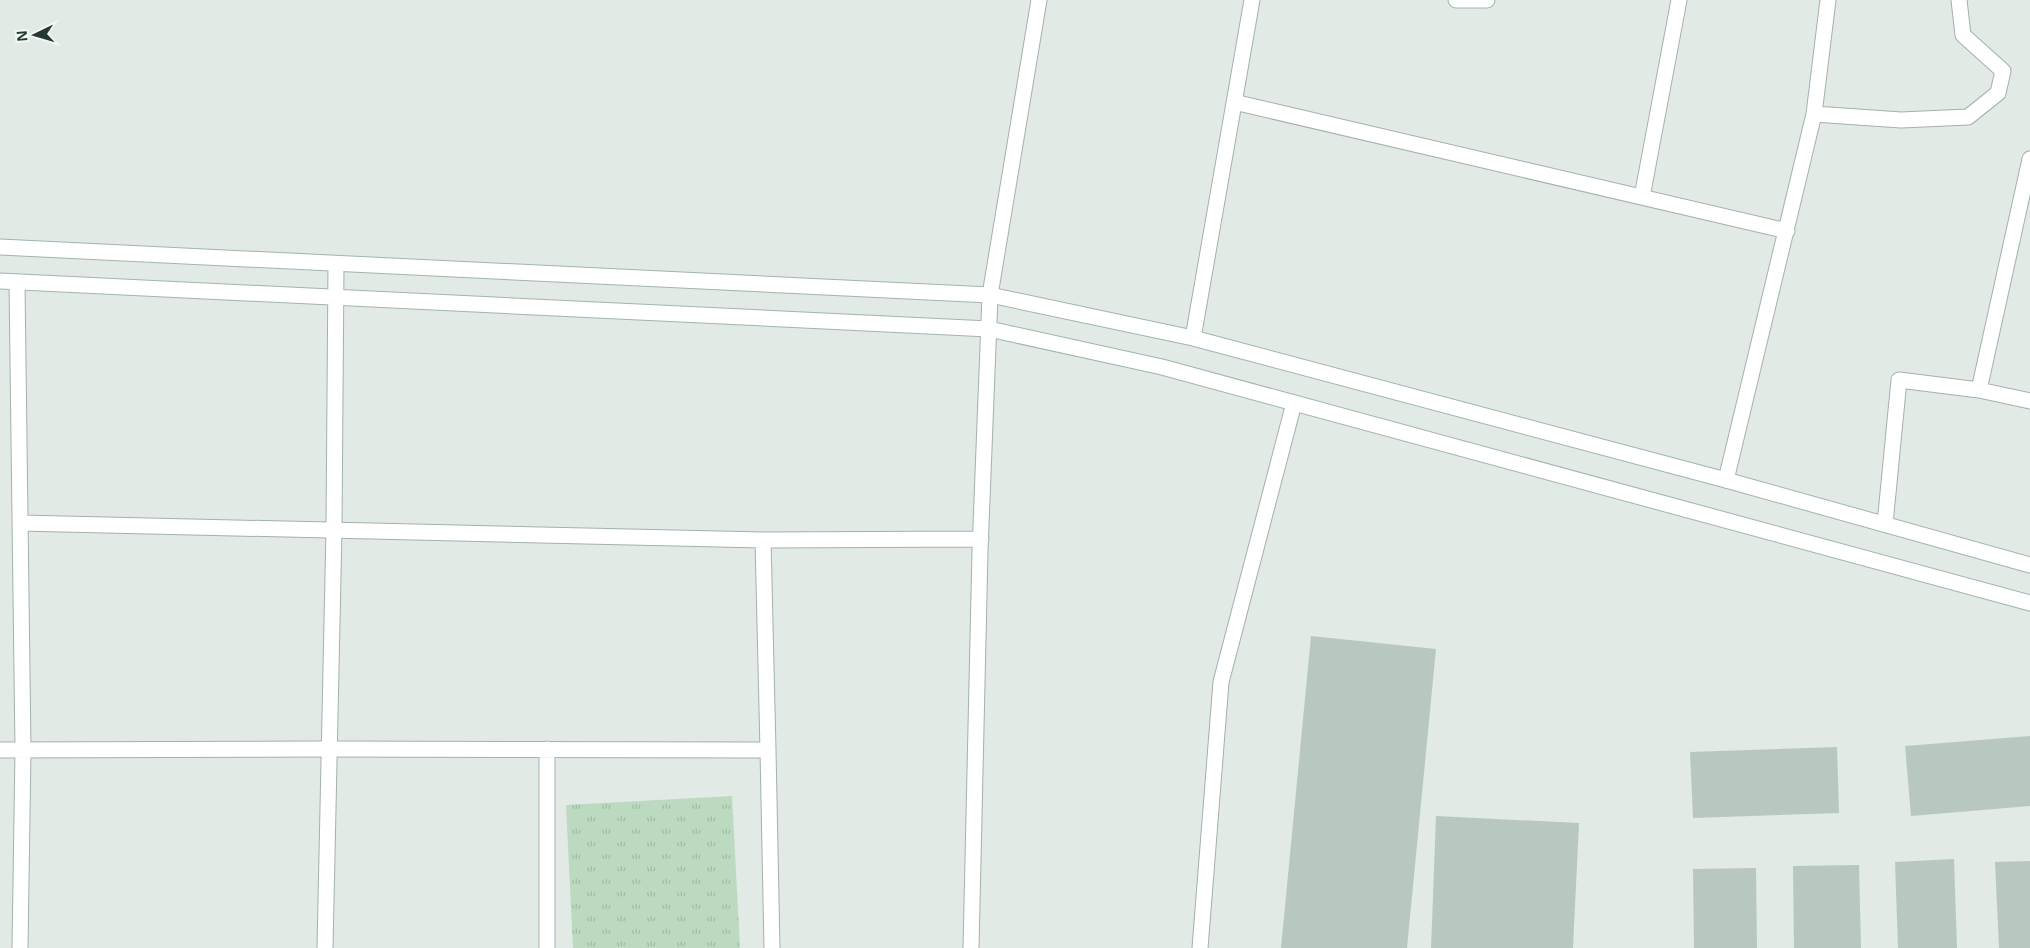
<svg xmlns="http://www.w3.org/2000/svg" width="2030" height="948" viewBox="0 0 2030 948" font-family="'Open Sans',sans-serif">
<defs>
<pattern id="park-tufts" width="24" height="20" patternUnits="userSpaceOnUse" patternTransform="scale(1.25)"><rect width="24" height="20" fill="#bbdac0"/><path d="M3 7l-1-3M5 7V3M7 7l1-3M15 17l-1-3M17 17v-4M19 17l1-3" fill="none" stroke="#a0bca5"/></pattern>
</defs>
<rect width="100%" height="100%" fill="#e1eae5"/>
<path fill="url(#park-tufts)" d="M 732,796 L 740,948 L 573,948 L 566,805 Z"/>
<path fill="#b9c7c1" d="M 1311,636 L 1436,649 L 1407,948 L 1281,948 Z
M 2030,736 L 2030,806 L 1911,816 L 1905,746 Z
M 1837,747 L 1839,813 L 1693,818 L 1690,752 Z
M 1436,816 L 1579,823 L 1573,948 L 1431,948 Z
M 1954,859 L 1957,948 L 1898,948 L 1895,862 Z
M 2030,861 L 2030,948 L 1999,948 L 1995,862 Z
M 1859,865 L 1861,948 L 1794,948 L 1793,866 Z
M 1756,868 L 1757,948 L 1694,948 L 1693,869 Z"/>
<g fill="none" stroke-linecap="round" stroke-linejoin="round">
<g stroke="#a4b1ab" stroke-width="17">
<path id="minor" d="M 1456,0 L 1487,0
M 1234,102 L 1787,231
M 1814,114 L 1828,0
M 1642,197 L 1679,0
M 17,283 L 23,750 L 20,948
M 1193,338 L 1252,0
M 1979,390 L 2030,159
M 1726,480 L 1814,114 L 1901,120 L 1968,117 L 1998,93 L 2003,71 L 1963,35 L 1959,0
M 20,523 L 763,540 L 981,539
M 1885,524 L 1899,380 L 1979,390 L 2030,401
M 763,540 L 768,750
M 547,749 L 547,948
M 0,750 L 329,749 L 768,750 L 772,948
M 971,948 L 980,551 L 990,295 L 1039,0
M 1200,948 L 1221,682 L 1294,403"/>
</g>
<g stroke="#a4b1ab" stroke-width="17">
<path id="tertiary" d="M 325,948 L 334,529 L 336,264"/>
</g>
<g stroke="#a1b5ac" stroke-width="17">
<path id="secondary" d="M 0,247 L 990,295 L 1193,338 L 1726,480 L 2030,565
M 0,281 L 989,329 L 1162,367 L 2030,603"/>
</g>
<use href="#minor" stroke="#fff" stroke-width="15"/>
<use href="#tertiary" stroke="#fff" stroke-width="15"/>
<use href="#secondary" stroke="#fff" stroke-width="15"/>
</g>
<g transform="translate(35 35) rotate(265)" stroke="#f1f7f3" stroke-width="4" paint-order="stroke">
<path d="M0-4L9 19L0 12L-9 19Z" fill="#233931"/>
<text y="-8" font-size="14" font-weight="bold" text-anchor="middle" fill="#233931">N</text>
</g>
</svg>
